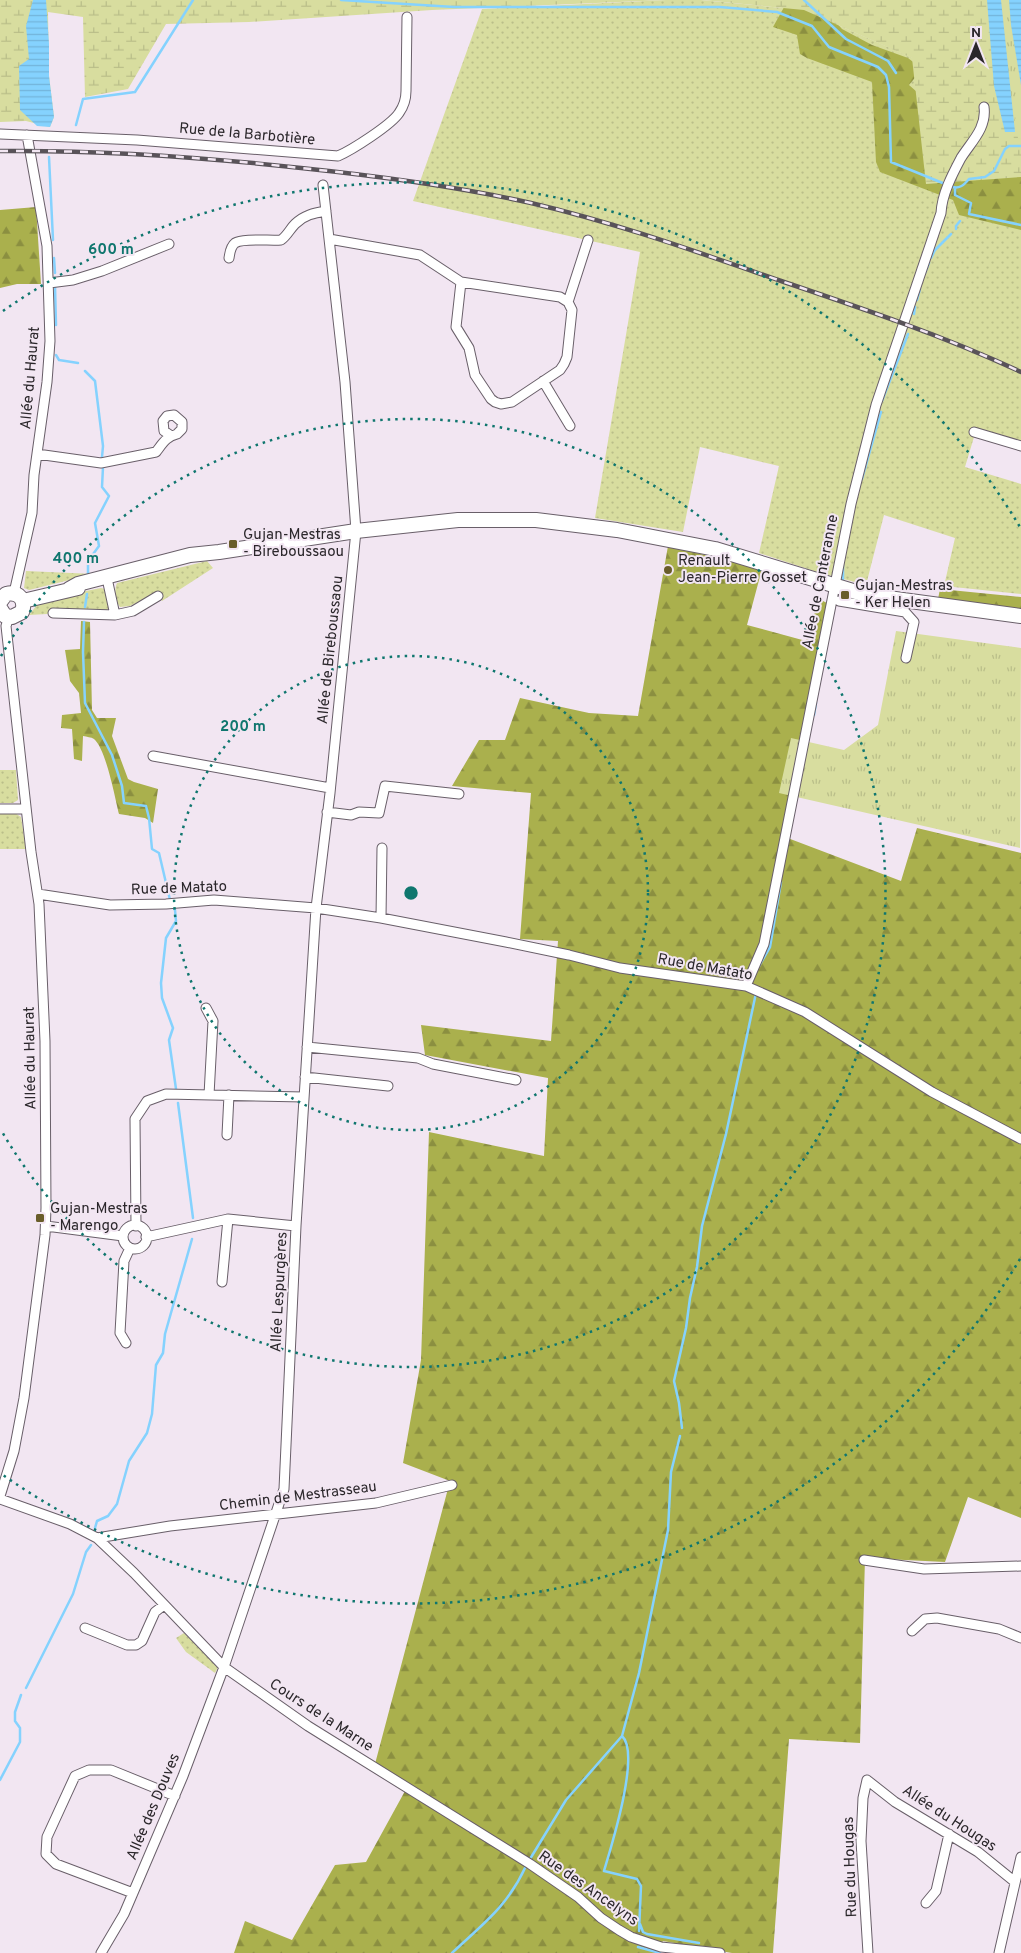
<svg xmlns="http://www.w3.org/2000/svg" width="1021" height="1953" viewBox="0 0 1021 1953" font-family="Overpass,sans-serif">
<defs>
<pattern id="grass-dots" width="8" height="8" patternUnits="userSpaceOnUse" patternTransform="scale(1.25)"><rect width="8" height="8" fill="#d8dd9f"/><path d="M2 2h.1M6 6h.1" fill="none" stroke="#babe89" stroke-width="1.8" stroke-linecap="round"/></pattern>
<pattern id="forest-firs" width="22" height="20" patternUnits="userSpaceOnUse" patternTransform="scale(1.25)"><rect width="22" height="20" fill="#aab04d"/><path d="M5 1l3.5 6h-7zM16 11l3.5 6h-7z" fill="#8b8f40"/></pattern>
<pattern id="wetland-marsh" width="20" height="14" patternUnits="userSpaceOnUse" patternTransform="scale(1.25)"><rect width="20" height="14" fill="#d8dd9f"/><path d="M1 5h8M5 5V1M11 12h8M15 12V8" fill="none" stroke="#babe89"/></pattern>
<pattern id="park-tufts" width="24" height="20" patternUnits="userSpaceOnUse" patternTransform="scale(1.25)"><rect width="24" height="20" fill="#d8dd9f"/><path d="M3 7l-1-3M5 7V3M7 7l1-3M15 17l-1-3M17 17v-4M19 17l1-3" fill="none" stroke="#babe89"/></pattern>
<pattern id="water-rules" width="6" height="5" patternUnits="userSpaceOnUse" patternTransform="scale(1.25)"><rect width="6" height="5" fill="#85d2fe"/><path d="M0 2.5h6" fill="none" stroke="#73b4da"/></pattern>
</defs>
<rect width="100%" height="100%" fill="#f2e6f2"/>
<path fill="url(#grass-dots)" d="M 666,0 L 701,0 L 804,10 L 913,58 L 926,184 L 1021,177 L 1021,449 L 974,437 L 965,467 L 1021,484 L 1021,594 L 944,586 L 955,538 L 884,515 L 866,585 L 817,572 L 759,553 L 779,466 L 700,447 L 683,532 L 595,518 L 640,252 L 413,201 L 482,9 Z
M 207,561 L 213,568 L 162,601 L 156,593 L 130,606 L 120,607 C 115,601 114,590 117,583 Z
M 26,571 L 94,574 L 29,590 L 24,588 Z
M 101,588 L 105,589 L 109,607 L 107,610 L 54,609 L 47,614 L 29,615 L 37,605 L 51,598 Z
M 0,770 L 16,770 L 18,800 L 13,803 L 0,803 Z
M 15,813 L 21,817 L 26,849 L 0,849 L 0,814 Z
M 184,1633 L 218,1667 L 215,1673 L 186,1652 L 176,1638 Z"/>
<path fill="url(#forest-firs)" d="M 788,0 L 816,0 L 842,29 L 872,45 L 908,58 L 922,69 L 909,85 L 917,92 L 1021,131 L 1021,230 L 959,215 L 953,200 L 880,172 L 876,162 L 872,82 L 807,58 L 800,54 L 797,35 L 773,27 Z
M 36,207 L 41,284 L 17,284 L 0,288 L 0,210 Z
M 668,546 L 762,569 L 747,625 L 806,641 L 819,599 L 829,604 L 785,837 L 901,881 L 917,828 L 1021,853 L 1021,1518 L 968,1497 L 945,1562 L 865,1558 L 860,1743 L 789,1739 L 773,1953 L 732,1953 L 663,1941 L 655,1953 L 234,1953 L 245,1921 L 292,1940 L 335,1865 L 366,1862 L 405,1791 L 375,1764 L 450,1481 L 403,1463 L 421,1360 L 429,1132 L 544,1156 L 548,1078 L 425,1055 L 421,1025 L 551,1041 L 558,941 L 520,939 L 531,793 L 452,786 L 479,740 L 505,740 L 520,698 L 589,713 L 638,716 Z
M 940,589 L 1021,597 L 1021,609 L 938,599 Z
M 81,621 L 90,622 L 92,710 L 97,718 L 116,718 L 112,736 L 128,779 L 134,782 L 158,789 L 153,823 L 145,818 L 119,814 C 115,798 106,749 94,739 C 91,737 87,737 83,736 L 82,761 L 74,759 L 72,729 L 61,728 L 62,715 L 81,713 L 79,693 L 70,681 L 65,650 L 80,649 Z"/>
<path fill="url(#wetland-marsh)" d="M 0,0 L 666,0 L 432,10 L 249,22 L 166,24 L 128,89 L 85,97 L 83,17 L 48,12 L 49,76 L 54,117 L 50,127 L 26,121 L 0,122 Z
M 702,0 L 1021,0 L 1021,177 L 926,184 L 912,58 L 804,10 Z"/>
<path fill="url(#park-tufts)" d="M 995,0 L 1021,0 L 1021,138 L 1018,138 Z
M 896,631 L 1021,648 L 1020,848 L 779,793 L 791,738 L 844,750 L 878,725 Z"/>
<path fill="url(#water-rules)" d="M 33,0 L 46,0 L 49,44 L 49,76 L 54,117 L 50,127 L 37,126 L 20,110 L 19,66 L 29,59 L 26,26 Z
M 987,0 L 1001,0 L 1015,132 L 1005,132 L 994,86 Z
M 1009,0 L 1021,0 L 1021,85 L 1011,25 Z"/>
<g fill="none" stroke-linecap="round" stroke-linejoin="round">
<path stroke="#85d2fe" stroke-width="2.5" d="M 341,0 L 454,7 L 720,7 L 777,12 L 812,26 L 829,47 L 878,67 L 886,75 L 889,87 L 891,162 L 945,184
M 804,0 L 846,39 L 888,61 L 896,73
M 76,125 L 83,99 L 135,92 L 193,0
M 49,157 L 53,240
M 950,186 C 959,190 964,185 969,179 L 985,177 L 994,171 L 1005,149 L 1009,146 L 1021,146
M 955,188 L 955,195 L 971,203 L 969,214 L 1021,225
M 956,229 L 956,226 L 960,221
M 54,258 L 55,273
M 931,258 L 935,250 L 951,234
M 925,273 L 929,263
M 55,286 L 56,325
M 917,300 L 920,289
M 914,314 L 915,307
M 56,355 L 59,360 L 78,363
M 85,371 L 95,381 L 103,446 L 102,457
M 882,401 L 908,334
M 862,479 L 881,412
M 843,565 L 843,581
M 88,577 L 88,561 L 99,546 L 95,523 L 109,496 L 102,487 L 103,467
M 85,607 L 87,594
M 84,622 L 83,652 L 85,703 L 112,755 L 122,786 L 124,803 L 146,806 L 149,818 L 152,849 L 159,853 L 170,900
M 814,715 L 816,703
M 172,905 L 175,910 L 176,921 L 166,938 L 161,983 L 162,998 L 173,1028 L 169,1040 L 176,1089
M 759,966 L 770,947 L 781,882
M 178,1103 L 193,1218
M 682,1428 L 679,1403 L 674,1381 L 686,1328 L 690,1298 L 697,1267 L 702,1226 L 726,1134 L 756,993
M 95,1528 L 97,1521 L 108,1516 L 117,1504 L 129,1461 L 147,1433 L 152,1414 L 156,1365 L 163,1353 L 165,1334 L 192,1239
M 26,1688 L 73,1594 L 86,1552 L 91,1545
M 622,1736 C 641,1753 611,1847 604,1871 L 637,1879 L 641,1886 L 639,1931
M 0,1780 L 20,1742 L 20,1728 L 15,1721 L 15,1712 L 21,1695
M 530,1859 L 566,1800 L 622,1736 L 639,1673 L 668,1530 L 671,1472 L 680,1436
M 640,1924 L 643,1932 L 647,1934 L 699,1943
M 638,1947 L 660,1953
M 452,1953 C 484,1923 507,1907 526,1866"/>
<g stroke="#695f69" stroke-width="11">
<path id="street" d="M 0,134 L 137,140 L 338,156 C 352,150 391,125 399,113 C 404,106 406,99 406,91 L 407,17
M 329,239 L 420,255 L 461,282 L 560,297 L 568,302 L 572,310 L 567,357 L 564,364 L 560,370 L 512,402 L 501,404 L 495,402 L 491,399 L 475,375 L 469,348 L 456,327 L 461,282
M 229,258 C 230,253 230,247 235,243 C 243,238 271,241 281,240 C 287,236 290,229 295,224 C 304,215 314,213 326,211
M 49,283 L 73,280 L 102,271 L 169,244
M 568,302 L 588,240
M 543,381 L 570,426
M 974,432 L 1021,446
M 37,454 L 101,463 L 156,452 C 163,443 166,437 177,434 L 182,429 L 182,422 L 174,415 L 167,416 L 163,421 L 164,431 L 170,435
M 108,583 L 115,615
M 14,593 L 32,513 L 34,475 L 47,382 L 50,341 L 47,246 L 27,135
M 839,601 L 905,612 L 914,622 L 906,658
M 53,613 L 115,615 L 133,611 L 158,596
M 153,756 L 330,788
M 0,809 L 26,809
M 327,812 L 351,815 L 359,812 L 379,813 L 385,786 L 459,794
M 38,894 L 110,905 L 166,904 L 214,900 L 316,908 L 381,918 L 506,942 L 569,955 L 620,968 L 746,986 L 805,1012 L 932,1092 L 1021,1139
M 381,918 L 382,848
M 746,986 L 764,944 L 851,504 L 876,405 L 941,213 C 942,194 952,175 961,158 C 971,142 987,128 984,107
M 206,1008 L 213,1021 L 209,1095
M 307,1047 L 418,1058 L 433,1064 L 516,1080
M 305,1077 L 388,1086
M 227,1135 L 229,1095
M123 1237a12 12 0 1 1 24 0a12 12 0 1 1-24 0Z
M 46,1226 L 123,1236
M 136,1226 L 135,1119 L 147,1101 L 166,1094 L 304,1097
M 146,1237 L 228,1219 L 296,1226
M 222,1282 L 228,1219
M 126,1343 L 120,1333 L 124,1261 L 130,1248
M 0,1496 L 14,1451 L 24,1398 L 45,1235 L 46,1208 L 45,1041 L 39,904 L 31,852 L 6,626 L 9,617
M 0,1499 L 70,1524 L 97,1538 L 134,1573 L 224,1667 L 308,1726 L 530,1864 L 578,1897 L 601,1918 L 619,1930 L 631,1937 L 661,1947 L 720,1953
M 97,1538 L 170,1526 L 376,1503 L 452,1485
M 864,1560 L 924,1569 L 1021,1566
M 85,1628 L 127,1645 L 136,1645 L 142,1641 L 155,1612 L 164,1605
M 912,1631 L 925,1619 L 937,1618 L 999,1629 L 1021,1638
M 867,1780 L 895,1802 L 978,1852 L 1015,1882
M 867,1780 L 863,1798 L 861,1841 L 868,1953
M 133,1893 L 56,1864 L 46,1854 L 47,1837 L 75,1776 L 89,1770 L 111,1770 L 175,1796
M 926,1903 L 936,1891 L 949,1834
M 101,1953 L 124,1914 L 183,1776 L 224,1667 L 284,1489 L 296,1226 L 316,908 L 330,793 L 356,531 L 345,382 L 323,185
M 999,1953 L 1021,1857"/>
</g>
<g stroke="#695f69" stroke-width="16">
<path id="secondary" d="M 69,589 L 78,584 L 190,555 L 219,552 L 356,531 L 458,520 L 536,520 L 617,530 L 715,549 L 866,595 L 1021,616
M 23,601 L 78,588
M 0,602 L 6,594 C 19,591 26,600 22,612 L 12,617 L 5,616 L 0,608"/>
</g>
<use href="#street" stroke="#fff" stroke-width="9"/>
<use href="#secondary" stroke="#fff" stroke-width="14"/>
<g stroke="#595359" stroke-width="4.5">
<path id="rail" d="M 0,151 C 101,150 201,157 301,168 C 378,176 455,186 531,203 C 617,223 700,253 784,282 C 864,309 944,336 1021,372"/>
</g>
<use href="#rail" stroke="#f2e6f2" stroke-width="2.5" stroke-dasharray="8" stroke-linecap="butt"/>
</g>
<g fill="none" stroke="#0f766e" stroke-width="2.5" stroke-dasharray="2.5 5">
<circle cx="411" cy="893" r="237"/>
<path d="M1 656A474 474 0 1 1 1 1130"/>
<path d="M1020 1259A711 711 0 0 1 3 1475M3 311A711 711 0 0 1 1020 527"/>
</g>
<g fill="#695d2a" stroke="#f2e6f2" stroke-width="2">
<rect x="228" y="539" width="10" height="10" rx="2.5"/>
<circle cx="668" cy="570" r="5"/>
<rect x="840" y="590" width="10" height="10" rx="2.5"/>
<rect x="35" y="1213" width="10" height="10" rx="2.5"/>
</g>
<g text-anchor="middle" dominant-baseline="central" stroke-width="4" stroke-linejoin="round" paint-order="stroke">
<g font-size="15" fill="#2b272b" stroke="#f2e6f2">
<text transform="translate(247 135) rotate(5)">Rue de la Barbotière</text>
<text transform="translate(31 378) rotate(-85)">Allée du Haurat</text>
<text transform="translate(821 582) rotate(-79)">Allée de Canteranne</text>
<text transform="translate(331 650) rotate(-84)">Allée de Bireboussaou</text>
<text transform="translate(179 889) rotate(-2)">Rue de Matato</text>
<text transform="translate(705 968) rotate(10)">Rue de Matato</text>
<text transform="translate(31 1058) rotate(-91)">Allée du Haurat</text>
<text transform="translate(280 1292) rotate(-87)">Allée Lespurgères</text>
<text transform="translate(298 1497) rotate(-7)">Chemin de Mestrasseau</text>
<text transform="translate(321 1716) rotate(33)">Cours de la Marne</text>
<text transform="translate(154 1807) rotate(-67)">Allée des Douves</text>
<text transform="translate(949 1819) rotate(33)">Allée du Hougas</text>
<text transform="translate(851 1867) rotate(-92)">Rue du Hougas</text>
<text transform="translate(588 1889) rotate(35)">Rue des Ancelyns</text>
</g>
<g font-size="15" fill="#2b272b" stroke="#f2e6f2" text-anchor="start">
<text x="243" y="535">Gujan-Mestras<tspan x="243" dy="17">- Bireboussaou</tspan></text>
<text x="678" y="561">Renault<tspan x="678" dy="17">Jean-Pierre Gosset</tspan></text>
<text x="855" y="586">Gujan-Mestras<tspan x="855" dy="17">- Ker Helen</tspan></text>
<text x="50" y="1209">Gujan-Mestras<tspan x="50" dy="17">- Marengo</tspan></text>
</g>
</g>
<circle cx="411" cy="893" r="8" fill="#0f766e" stroke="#f2e6f2" stroke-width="2.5"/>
<g font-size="15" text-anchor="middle" font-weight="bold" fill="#0f766e" stroke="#f2e6f2" stroke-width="4" stroke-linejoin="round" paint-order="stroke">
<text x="111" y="254">600 m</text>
<text x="76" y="563">400 m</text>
<text x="243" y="731">200 m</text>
</g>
<g transform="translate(976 45)" stroke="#f2e6f2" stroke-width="4" paint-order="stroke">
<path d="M0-4L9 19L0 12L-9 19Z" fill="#2b272b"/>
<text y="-8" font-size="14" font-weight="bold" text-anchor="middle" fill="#2b272b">N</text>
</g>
</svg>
